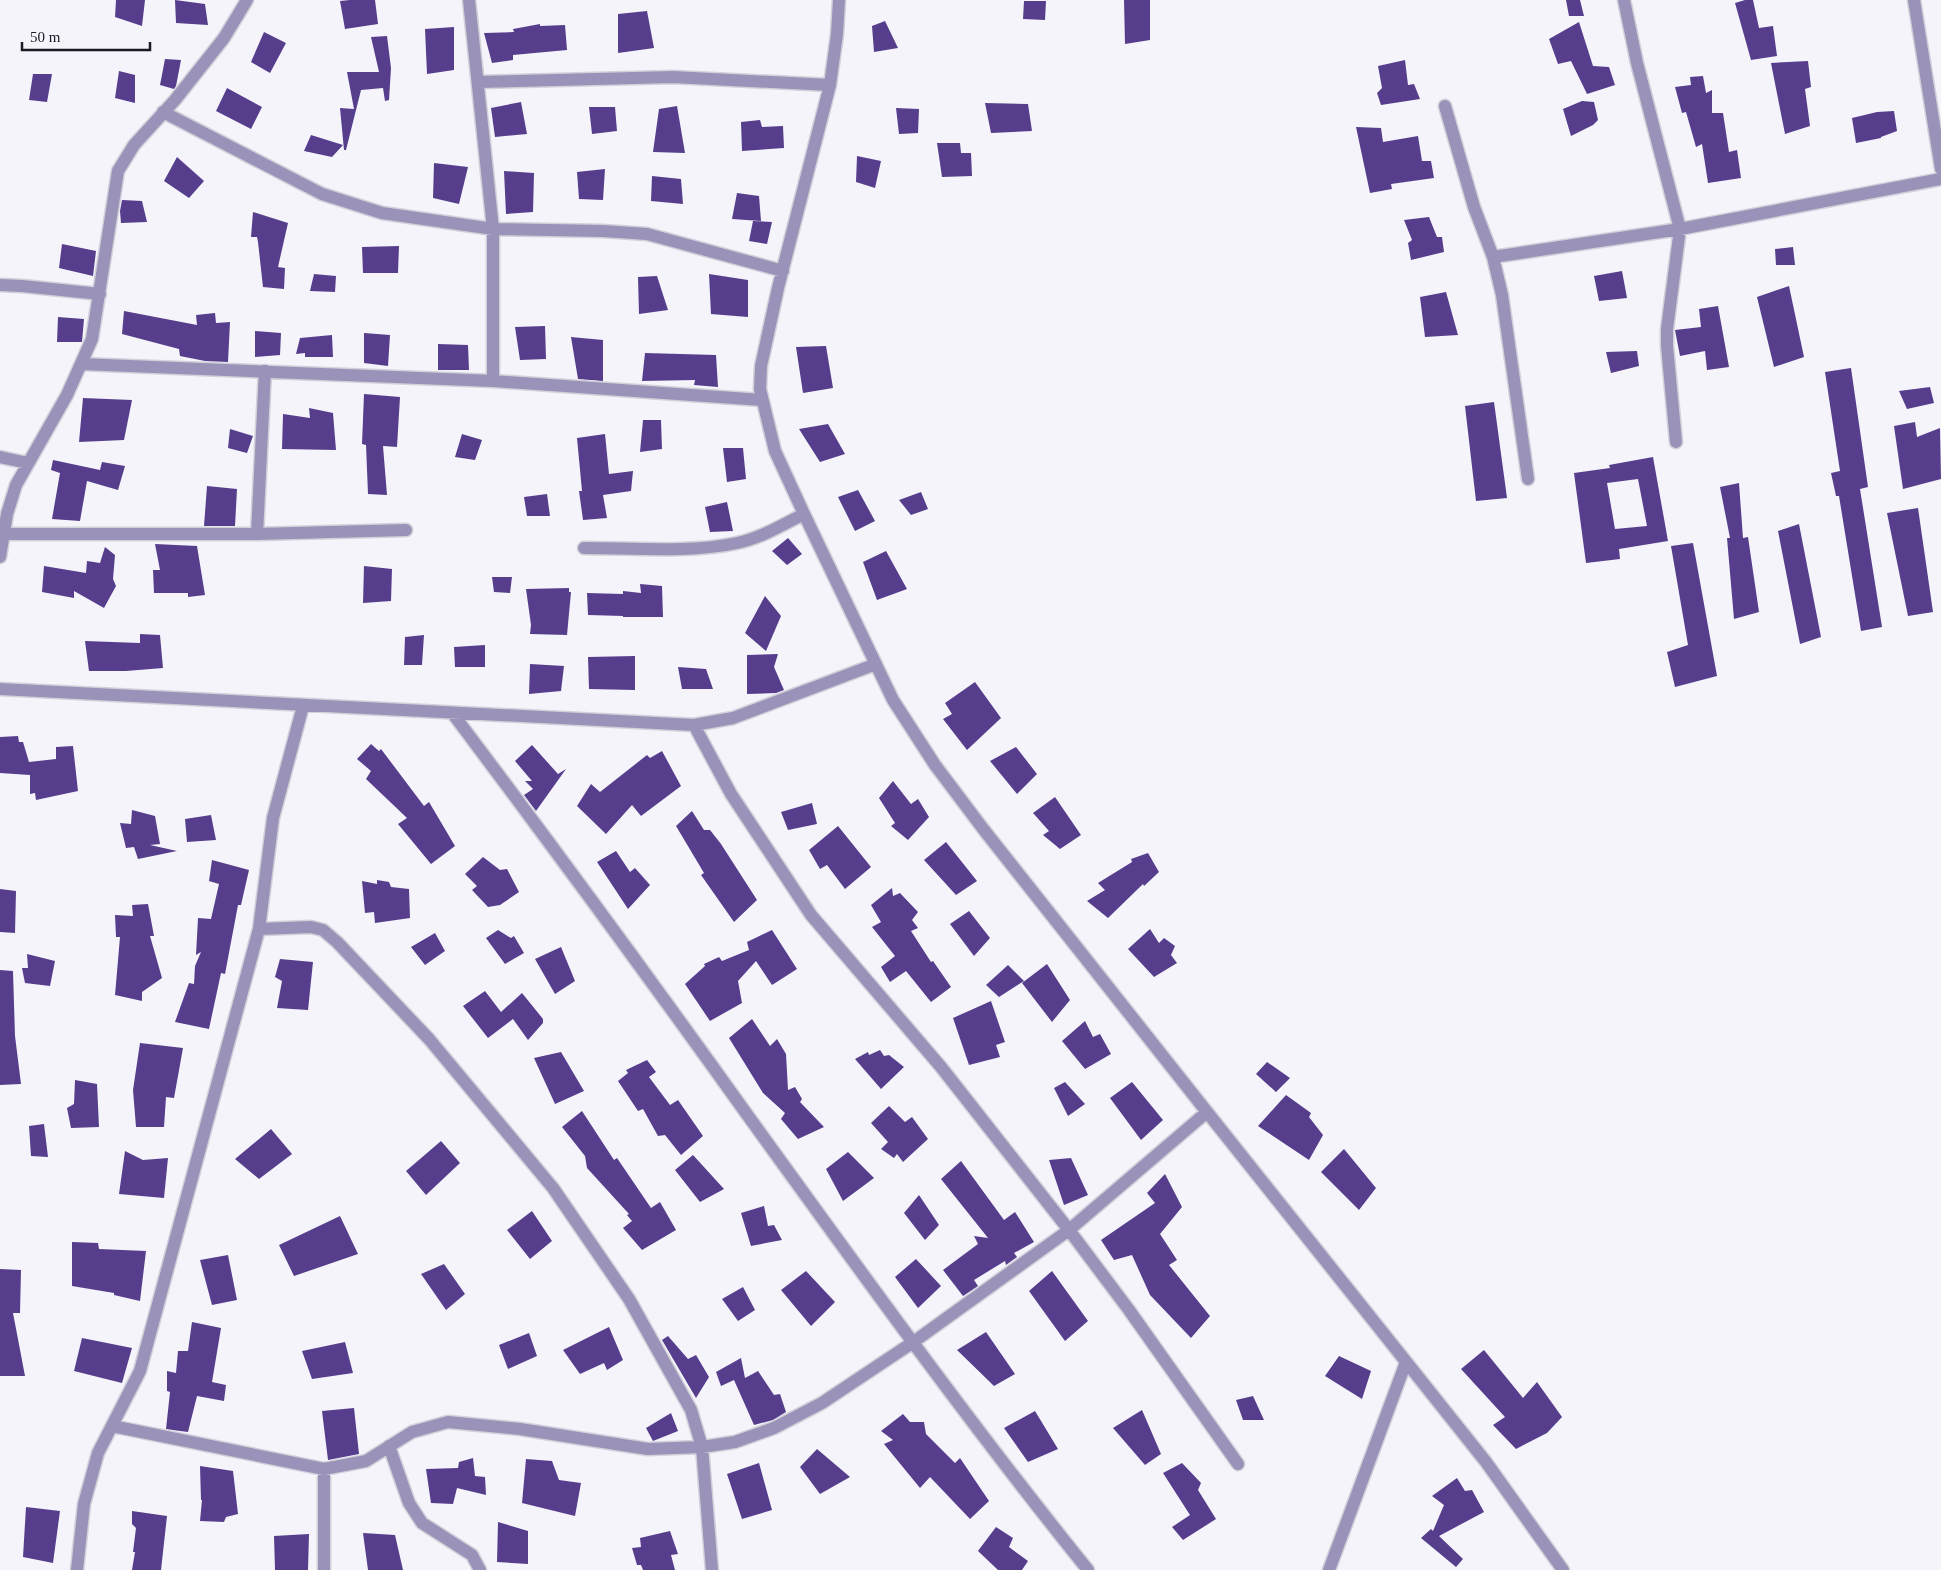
<svg xmlns="http://www.w3.org/2000/svg" width="1941" height="1570" viewBox="0 0 1941 1570" font-family="Georgia,serif">
<rect width="100%" height="100%" fill="#f5f4fb"/>
<path fill="#563e8d" fill-rule="evenodd" d="M 116,0 L 145,0 L 142,26 L 115,17 Z
M 175,0 L 205,4 L 208,25 L 176,23 Z
M 350,0 L 375,0 L 378,24 L 345,29 L 340,1 Z
M 1124,0 L 1150,0 L 1150,40 L 1125,44 Z
M 1566,0 L 1580,0 L 1584,16 L 1569,16 Z
M 1745,0 L 1753,0 L 1759,28 L 1773,26 L 1777,56 L 1751,60 L 1735,3 Z
M 1024,1 L 1046,1 L 1045,20 L 1023,19 Z
M 647,11 L 654,48 L 618,53 L 618,14 Z
M 885,21 L 898,48 L 874,52 L 872,26 Z
M 1579,22 L 1593,66 L 1609,67 L 1615,85 L 1587,94 L 1571,61 L 1558,64 L 1549,39 Z
M 540,24 L 540,26 L 565,25 L 567,50 L 513,55 L 513,60 L 492,63 L 484,33 L 514,32 L 513,29 Z
M 454,27 L 454,70 L 427,74 L 425,29 Z
M 264,32 L 286,43 L 270,73 L 251,62 Z
M 387,36 L 391,68 L 389,100 L 385,101 L 383,88 L 361,90 L 346,150 L 344,150 L 340,108 L 354,109 L 347,72 L 379,72 L 371,37 Z
M 165,59 L 181,60 L 176,86 L 174,89 L 160,85 Z
M 1405,60 L 1408,85 L 1414,84 L 1420,99 L 1381,105 L 1377,93 L 1382,88 L 1378,66 Z
M 1808,61 L 1811,87 L 1805,89 L 1810,126 L 1785,134 L 1771,63 Z
M 119,71 L 135,75 L 135,103 L 115,98 Z
M 33,74 L 52,74 L 47,102 L 29,100 Z
M 1703,76 L 1706,93 L 1712,90 L 1712,113 L 1723,113 L 1729,152 L 1737,150 L 1741,178 L 1708,183 L 1702,144 L 1696,147 L 1686,112 L 1682,113 L 1675,87 L 1691,85 L 1690,77 Z
M 227,88 L 262,107 L 251,129 L 216,111 Z
M 1582,101 L 1594,102 L 1598,120 L 1593,125 L 1571,136 L 1563,109 Z
M 521,102 L 527,134 L 495,137 L 491,108 Z
M 985,103 L 1028,104 L 1032,131 L 991,133 Z
M 677,106 L 685,153 L 653,152 L 659,109 Z
M 589,107 L 615,107 L 617,131 L 592,134 Z
M 896,108 L 919,109 L 918,133 L 899,134 Z
M 1894,111 L 1897,131 L 1881,137 L 1881,138 L 1856,143 L 1852,118 L 1877,112 Z
M 760,120 L 762,127 L 783,126 L 784,148 L 742,151 L 741,122 Z
M 1356,127 L 1381,128 L 1383,142 L 1418,136 L 1422,161 L 1431,161 L 1434,178 L 1391,184 L 1392,189 L 1370,193 Z
M 311,135 L 343,145 L 332,157 L 304,151 Z
M 937,143 L 960,143 L 961,153 L 971,153 L 972,176 L 942,177 Z
M 857,156 L 881,161 L 875,188 L 856,182 Z
M 177,157 L 204,181 L 189,198 L 164,181 Z
M 434,163 L 468,167 L 459,204 L 433,198 Z
M 605,169 L 603,200 L 579,199 L 577,172 Z
M 504,171 L 534,173 L 533,212 L 506,214 Z
M 652,176 L 681,179 L 683,204 L 651,201 Z
M 737,193 L 759,196 L 761,221 L 732,219 Z
M 122,200 L 142,201 L 147,222 L 121,223 L 120,211 Z
M 253,212 L 288,223 L 278,267 L 285,268 L 284,289 L 263,287 L 258,242 L 257,237 L 251,237 Z
M 1429,217 L 1437,237 L 1442,237 L 1444,252 L 1411,260 L 1408,243 L 1412,240 L 1404,220 Z
M 753,221 L 772,222 L 767,244 L 749,241 Z
M 62,244 L 96,251 L 93,276 L 59,268 Z
M 399,246 L 398,273 L 363,273 L 362,247 Z
M 1793,247 L 1795,265 L 1776,265 L 1775,249 Z
M 1622,271 L 1627,298 L 1599,301 L 1594,276 Z
M 314,274 L 336,276 L 335,292 L 310,291 Z
M 709,274 L 748,280 L 748,317 L 711,314 Z
M 657,276 L 668,310 L 639,314 L 638,277 Z
M 1789,286 L 1804,357 L 1774,367 L 1757,297 Z
M 1446,292 L 1458,335 L 1425,337 L 1420,297 Z
M 1718,306 L 1729,367 L 1707,370 L 1705,351 L 1680,356 L 1675,330 L 1701,327 L 1699,309 Z
M 124,311 L 197,325 L 196,315 L 215,313 L 216,323 L 230,322 L 228,362 L 205,361 L 180,356 L 179,349 L 122,334 Z
M 58,317 L 84,319 L 82,342 L 57,342 Z
M 545,326 L 546,359 L 520,360 L 515,327 Z
M 255,331 L 281,333 L 280,355 L 255,357 Z
M 364,333 L 390,335 L 388,366 L 364,363 Z
M 332,335 L 333,357 L 305,357 L 305,353 L 296,354 L 300,338 Z
M 571,337 L 603,340 L 603,381 L 578,379 Z
M 438,344 L 468,345 L 469,370 L 438,370 Z
M 826,346 L 833,388 L 803,393 L 796,347 Z
M 1637,351 L 1639,366 L 1611,373 L 1606,352 Z
M 645,353 L 716,355 L 718,387 L 694,385 L 695,380 L 642,381 Z
M 1851,368 L 1868,487 L 1860,489 L 1882,627 L 1861,631 L 1839,496 L 1836,496 L 1831,473 L 1840,471 L 1825,372 Z
M 1930,387 L 1934,403 L 1907,409 L 1899,391 Z
M 364,394 L 400,397 L 397,447 L 383,446 L 387,495 L 368,494 L 366,445 L 362,444 Z
M 83,398 L 132,400 L 124,440 L 79,442 Z
M 1494,402 L 1507,498 L 1476,501 L 1465,406 Z
M 309,408 L 333,413 L 336,450 L 282,449 L 283,414 L 310,418 Z
M 643,420 L 661,420 L 662,449 L 640,452 Z
M 1915,422 L 1917,437 L 1940,428 L 1941,479 L 1903,489 L 1894,426 Z
M 828,424 L 845,454 L 820,462 L 799,429 Z
M 230,429 L 253,436 L 247,453 L 228,448 Z
M 462,434 L 482,440 L 475,460 L 455,457 Z
M 605,434 L 609,474 L 633,471 L 631,491 L 603,495 L 607,518 L 583,520 L 579,491 L 582,491 L 577,438 Z
M 723,448 L 743,448 L 746,479 L 727,482 Z
M 1653,457 L 1668,541 L 1619,549 L 1620,559 L 1586,563 L 1574,473 L 1610,468 L 1609,465 ZM 1638,479 L 1647,526 L 1615,529 L 1607,483 Z
M 53,460 L 100,470 L 102,462 L 125,466 L 118,490 L 87,481 L 80,521 L 52,519 L 60,473 L 51,470 Z
M 1739,483 L 1743,538 L 1748,537 L 1759,612 L 1734,619 L 1727,538 L 1730,538 L 1720,487 Z
M 207,486 L 237,489 L 235,526 L 204,526 Z
M 858,490 L 875,521 L 855,531 L 838,497 Z
M 921,492 L 928,509 L 911,515 L 899,500 Z
M 547,494 L 550,516 L 527,516 L 524,497 Z
M 727,502 L 733,531 L 710,532 L 705,507 Z
M 1918,508 L 1933,612 L 1908,616 L 1887,513 Z
M 1799,524 L 1821,637 L 1800,644 L 1778,531 Z
M 788,538 L 802,554 L 787,565 L 772,551 Z
M 1693,543 L 1717,676 L 1675,687 L 1667,652 L 1688,645 L 1671,546 Z
M 155,544 L 197,546 L 205,595 L 188,597 L 188,593 L 154,593 L 153,570 L 160,570 Z
M 105,547 L 115,555 L 113,579 L 116,586 L 104,608 L 74,591 L 74,598 L 42,592 L 44,566 L 86,573 L 87,561 L 100,563 Z
M 886,551 L 907,589 L 877,600 L 863,562 Z
M 364,566 L 392,569 L 391,601 L 363,603 Z
M 492,577 L 512,577 L 510,593 L 494,592 Z
M 640,584 L 662,586 L 663,617 L 623,617 L 623,616 L 588,615 L 587,593 L 623,594 L 623,591 L 641,593 Z
M 569,588 L 569,592 L 571,592 L 567,635 L 530,634 L 531,625 L 526,589 Z
M 765,596 L 781,616 L 766,651 L 745,633 Z
M 140,634 L 160,635 L 163,668 L 126,671 L 89,671 L 85,641 L 140,643 Z
M 424,635 L 422,665 L 404,665 L 405,637 Z
M 485,645 L 485,667 L 455,667 L 454,647 Z
M 778,654 L 774,667 L 784,690 L 776,693 L 747,694 L 747,655 Z
M 635,656 L 635,690 L 589,689 L 588,657 Z
M 530,664 L 564,666 L 561,691 L 529,694 Z
M 678,667 L 706,669 L 713,689 L 682,689 Z
M 975,682 L 1001,718 L 967,750 L 943,719 L 952,714 L 945,703 Z
M 18,736 L 19,742 L 23,742 L 29,762 L 56,759 L 56,747 L 73,746 L 78,791 L 36,800 L 35,793 L 30,794 L 30,775 L 0,773 L 0,737 Z
M 371,744 L 379,751 L 381,749 L 424,806 L 429,802 L 455,846 L 431,864 L 398,824 L 407,818 L 366,779 L 371,771 L 357,759 Z
M 532,745 L 558,774 L 566,769 L 536,811 L 524,795 L 533,789 L 525,781 L 532,781 L 515,761 Z
M 1016,747 L 1037,774 L 1017,794 L 990,761 Z
M 662,751 L 681,786 L 641,816 L 632,805 L 606,834 L 577,806 L 591,784 L 600,792 L 647,755 L 650,758 Z
M 893,781 L 911,804 L 918,799 L 929,817 L 908,840 L 891,826 L 895,823 L 879,798 Z
M 1055,797 L 1081,835 L 1060,849 L 1043,835 L 1049,831 L 1033,813 Z
M 812,803 L 817,824 L 788,830 L 781,812 Z
M 132,810 L 155,816 L 160,844 L 150,845 L 177,851 L 138,859 L 134,847 L 126,848 L 120,823 L 131,824 Z
M 692,811 L 704,830 L 710,830 L 721,844 L 757,900 L 734,922 L 701,875 L 704,873 L 676,826 Z
M 211,815 L 216,840 L 187,842 L 185,819 Z
M 838,826 L 871,867 L 845,889 L 827,865 L 820,869 L 809,850 Z
M 946,842 L 977,881 L 956,895 L 924,860 Z
M 616,851 L 630,872 L 635,868 L 650,885 L 628,909 L 597,862 Z
M 1148,853 L 1159,872 L 1144,886 L 1143,884 L 1108,918 L 1087,901 L 1105,890 L 1098,883 L 1132,862 L 1131,859 Z
M 483,857 L 500,870 L 507,869 L 519,892 L 500,905 L 488,907 L 472,890 L 477,886 L 465,874 Z
M 212,860 L 249,870 L 241,905 L 238,905 L 225,974 L 221,973 L 209,1029 L 175,1022 L 189,983 L 194,984 L 195,966 L 201,952 L 196,955 L 198,918 L 211,919 L 219,884 L 209,881 Z
M 377,880 L 389,882 L 391,887 L 409,889 L 410,918 L 375,923 L 374,912 L 365,913 L 362,881 L 377,884 Z
M 892,888 L 893,896 L 900,893 L 918,912 L 912,920 L 918,928 L 911,931 L 931,962 L 933,961 L 951,987 L 931,1002 L 906,971 L 890,982 L 881,967 L 895,956 L 872,927 L 881,922 L 871,905 Z
M 0,889 L 16,891 L 15,933 L 0,932 Z
M 148,904 L 154,936 L 150,936 L 162,978 L 142,992 L 142,1001 L 115,995 L 120,937 L 116,937 L 115,915 L 133,916 L 132,905 Z
M 969,911 L 990,938 L 974,956 L 950,924 Z
M 1150,929 L 1159,943 L 1164,938 L 1175,946 L 1171,955 L 1177,963 L 1154,977 L 1128,949 Z
M 498,930 L 511,938 L 514,936 L 524,953 L 505,964 L 486,938 Z
M 772,930 L 797,969 L 772,985 L 756,961 L 738,981 L 742,1003 L 710,1021 L 685,984 L 705,966 L 704,964 L 719,957 L 722,961 L 749,950 L 747,942 Z
M 435,933 L 445,951 L 425,965 L 411,947 Z
M 561,947 L 575,981 L 555,994 L 535,959 Z
M 27,954 L 55,961 L 50,986 L 25,983 L 22,968 L 28,968 Z
M 280,959 L 313,962 L 308,1010 L 277,1008 L 282,981 L 275,977 Z
M 1047,964 L 1070,1000 L 1052,1022 L 1022,983 Z
M 1008,965 L 1024,981 L 999,997 L 986,985 Z
M 0,970 L 13,971 L 15,1036 L 21,1084 L 0,1085 Z
M 485,991 L 501,1012 L 522,993 L 543,1019 L 543,1023 L 528,1040 L 513,1019 L 488,1038 L 463,1006 Z
M 991,1001 L 1005,1042 L 996,1045 L 1000,1057 L 969,1065 L 953,1018 Z
M 752,1019 L 770,1046 L 777,1039 L 786,1054 L 788,1090 L 795,1087 L 802,1099 L 800,1102 L 824,1127 L 798,1139 L 781,1119 L 785,1113 L 763,1093 L 729,1038 Z
M 1085,1021 L 1093,1037 L 1100,1034 L 1111,1054 L 1085,1069 L 1062,1041 Z
M 140,1043 L 183,1048 L 174,1098 L 166,1097 L 164,1127 L 136,1127 L 133,1090 Z
M 880,1050 L 884,1056 L 889,1055 L 904,1067 L 881,1089 L 855,1059 L 868,1052 L 869,1055 Z
M 561,1052 L 584,1091 L 555,1104 L 534,1058 Z
M 647,1060 L 656,1072 L 649,1077 L 670,1105 L 678,1100 L 703,1136 L 681,1155 L 665,1135 L 658,1136 L 643,1109 L 638,1111 L 618,1081 L 628,1073 L 626,1070 Z
M 1267,1062 L 1290,1078 L 1276,1092 L 1256,1074 Z
M 75,1080 L 97,1084 L 99,1127 L 71,1128 L 67,1108 L 74,1104 Z
M 1065,1082 L 1085,1104 L 1068,1116 L 1054,1088 Z
M 1132,1082 L 1163,1120 L 1141,1140 L 1110,1098 Z
M 1286,1095 L 1311,1113 L 1309,1117 L 1323,1135 L 1309,1160 L 1258,1126 Z
M 889,1106 L 905,1122 L 912,1117 L 928,1139 L 903,1162 L 897,1154 L 894,1158 L 881,1149 L 888,1142 L 871,1123 Z
M 582,1111 L 614,1160 L 617,1158 L 651,1208 L 660,1202 L 676,1230 L 642,1250 L 623,1228 L 632,1221 L 627,1215 L 629,1214 L 587,1168 L 585,1156 L 562,1127 Z
M 44,1124 L 48,1157 L 31,1156 L 29,1126 Z
M 271,1129 L 292,1154 L 259,1179 L 235,1159 Z
M 441,1141 L 460,1163 L 426,1195 L 406,1171 Z
M 1344,1149 L 1376,1188 L 1359,1210 L 1321,1172 Z
M 125,1151 L 143,1160 L 168,1158 L 164,1198 L 119,1194 Z
M 848,1152 L 874,1178 L 843,1201 L 826,1169 Z
M 693,1155 L 724,1189 L 700,1202 L 675,1170 Z
M 1071,1158 L 1088,1195 L 1064,1205 L 1049,1160 Z
M 961,1161 L 1004,1220 L 1015,1212 L 1034,1242 L 1014,1253 L 1017,1257 L 1006,1265 L 1005,1261 L 974,1280 L 978,1286 L 963,1296 L 943,1270 L 978,1244 L 974,1236 L 988,1238 L 941,1179 Z
M 1165,1174 L 1182,1207 L 1160,1234 L 1177,1260 L 1169,1265 L 1210,1316 L 1191,1338 L 1150,1295 L 1132,1255 L 1114,1260 L 1101,1240 L 1155,1203 L 1147,1193 Z
M 919,1195 L 939,1225 L 925,1240 L 904,1213 Z
M 764,1206 L 768,1226 L 774,1225 L 782,1240 L 751,1246 L 741,1213 Z
M 532,1211 L 552,1241 L 530,1259 L 507,1230 Z
M 340,1216 L 358,1254 L 294,1276 L 279,1245 Z
M 72,1242 L 98,1243 L 99,1249 L 146,1251 L 140,1301 L 114,1295 L 114,1293 L 72,1286 Z
M 228,1255 L 237,1300 L 212,1305 L 200,1260 Z
M 916,1259 L 941,1286 L 918,1308 L 895,1277 Z
M 444,1264 L 465,1294 L 446,1310 L 421,1274 Z
M 0,1269 L 21,1270 L 20,1313 L 13,1313 L 25,1376 L 0,1376 Z
M 806,1271 L 835,1302 L 811,1326 L 781,1290 Z
M 1052,1271 L 1088,1321 L 1065,1341 L 1029,1291 Z
M 743,1287 L 755,1310 L 738,1321 L 722,1299 Z
M 192,1322 L 221,1328 L 212,1382 L 226,1385 L 224,1401 L 197,1396 L 188,1432 L 180,1431 L 166,1429 L 170,1392 L 167,1391 L 167,1371 L 176,1373 L 178,1351 L 188,1351 Z
M 609,1327 L 623,1360 L 607,1370 L 604,1363 L 580,1374 L 563,1350 Z
M 986,1332 L 1015,1374 L 994,1386 L 957,1350 Z
M 529,1333 L 537,1356 L 508,1369 L 499,1345 Z
M 668,1336 L 688,1359 L 696,1355 L 709,1377 L 696,1398 L 662,1340 Z
M 82,1338 L 132,1348 L 122,1383 L 74,1371 Z
M 345,1342 L 353,1373 L 312,1379 L 302,1351 Z
M 1484,1350 L 1523,1398 L 1537,1382 L 1562,1417 L 1547,1433 L 1516,1449 L 1493,1425 L 1505,1417 L 1461,1369 Z
M 1339,1356 L 1371,1371 L 1362,1399 L 1325,1376 Z
M 741,1358 L 745,1378 L 758,1371 L 774,1395 L 780,1394 L 786,1412 L 773,1420 L 754,1425 L 734,1380 L 721,1386 L 716,1372 Z
M 1253,1396 L 1264,1420 L 1243,1420 L 1236,1400 Z
M 354,1408 L 359,1454 L 328,1460 L 322,1411 Z
M 1142,1410 L 1161,1454 L 1145,1465 L 1113,1428 Z
M 1035,1411 L 1058,1449 L 1028,1462 L 1004,1428 Z
M 671,1413 L 678,1431 L 653,1441 L 646,1428 Z
M 903,1414 L 910,1422 L 924,1422 L 926,1434 L 955,1463 L 960,1458 L 989,1501 L 970,1519 L 930,1477 L 920,1488 L 884,1444 L 893,1440 L 881,1431 Z
M 817,1449 L 850,1477 L 820,1494 L 800,1467 Z
M 473,1458 L 475,1476 L 485,1477 L 486,1495 L 457,1488 L 453,1504 L 431,1503 L 426,1469 L 458,1468 L 459,1462 Z
M 526,1459 L 552,1461 L 559,1480 L 581,1483 L 575,1516 L 522,1503 Z
M 759,1463 L 772,1510 L 742,1519 L 727,1474 Z
M 1182,1463 L 1201,1483 L 1198,1490 L 1216,1519 L 1183,1540 L 1172,1527 L 1190,1515 L 1163,1473 Z
M 200,1466 L 233,1471 L 238,1514 L 226,1517 L 224,1522 L 200,1521 L 202,1500 L 201,1500 Z
M 1457,1478 L 1465,1491 L 1472,1490 L 1484,1512 L 1439,1536 L 1463,1559 L 1456,1567 L 1421,1538 L 1431,1529 L 1433,1531 L 1444,1505 L 1432,1496 Z
M 26,1507 L 60,1511 L 53,1563 L 23,1557 Z
M 132,1511 L 167,1516 L 161,1570 L 132,1570 L 135,1552 L 133,1552 L 136,1528 L 132,1524 Z
M 498,1522 L 528,1531 L 528,1564 L 497,1562 Z
M 996,1527 L 1013,1538 L 1009,1547 L 1028,1561 L 1022,1570 L 998,1570 L 978,1551 Z
M 670,1531 L 678,1554 L 671,1555 L 675,1570 L 643,1570 L 641,1565 L 637,1565 L 632,1548 L 641,1547 L 640,1538 Z
M 363,1533 L 395,1535 L 403,1570 L 368,1570 Z
M 309,1534 L 308,1570 L 275,1570 L 274,1536 Z"/>
<g fill="none" stroke-linecap="round" stroke-linejoin="round">
<g stroke="#d2d1d9" stroke-width="15">
<path id="street" d="M 469,0 L 493,229 L 493,381
M 839,0 L 837,34 L 830,85 L 778,288 L 761,366 L 760,389 L 775,451 L 804,514 L 893,700 L 935,765 L 984,830 L 1207,1112 L 1486,1462 L 1563,1570
M 1624,0 L 1637,63 L 1680,229 L 1667,329 L 1667,346 L 1676,442
M 1914,0 L 1941,169
M 478,82 L 673,77 L 830,85
M 1445,106 L 1474,207 L 1493,257 L 1502,295 L 1528,479
M 163,112 L 322,194 L 382,213 L 493,229 L 603,231 L 647,234 L 783,271
M 1493,257 L 1680,229 L 1941,179
M 0,285 L 22,286 L 100,294
M 81,364 L 493,381 L 762,400
M 0,457 L 28,463
M 4,534 L 257,534 L 406,530
M 257,534 L 265,371
M 584,548 C 631,548 692,553 737,543 C 761,538 782,525 804,514
M 0,557 L 7,514 L 16,485 L 67,395 L 92,339 L 118,171 L 134,145 L 175,100 L 224,38 L 247,0
M 0,689 L 694,725 L 733,718 L 876,664
M 453,714 C 554,848 653,983 751,1120 C 861,1272 970,1424 1088,1570
M 694,725 L 731,794 L 811,915 L 941,1067 L 1069,1230 L 1129,1310 L 1238,1464
M 259,929 L 311,927 L 323,930 L 337,942 L 429,1039 L 553,1188 L 629,1299 L 691,1410 L 702,1447 L 712,1570
M 112,1426 L 324,1469 L 366,1461 L 412,1432 L 448,1422 L 520,1429 L 648,1449 L 702,1447 L 735,1442 L 774,1428 L 822,1403 L 912,1343 L 1069,1230 L 1207,1112
M 389,1446 L 409,1503 L 422,1523 L 472,1555 L 480,1570
M 324,1469 L 324,1570
M 77,1570 L 84,1504 L 98,1453 L 140,1371 L 259,929 L 273,818 L 303,706
M 1329,1570 L 1406,1362"/>
</g>
<use href="#street" stroke="#9a92b9" stroke-width="12"/>
</g>
<path d="M22 42v8h128v-8" fill="none" stroke="#1c1925" stroke-width="2.5"/>
<text x="30" y="42" font-size="15" fill="#1c1925" stroke="#f5f4fb" stroke-width="4" paint-order="stroke">50 m</text>
</svg>
